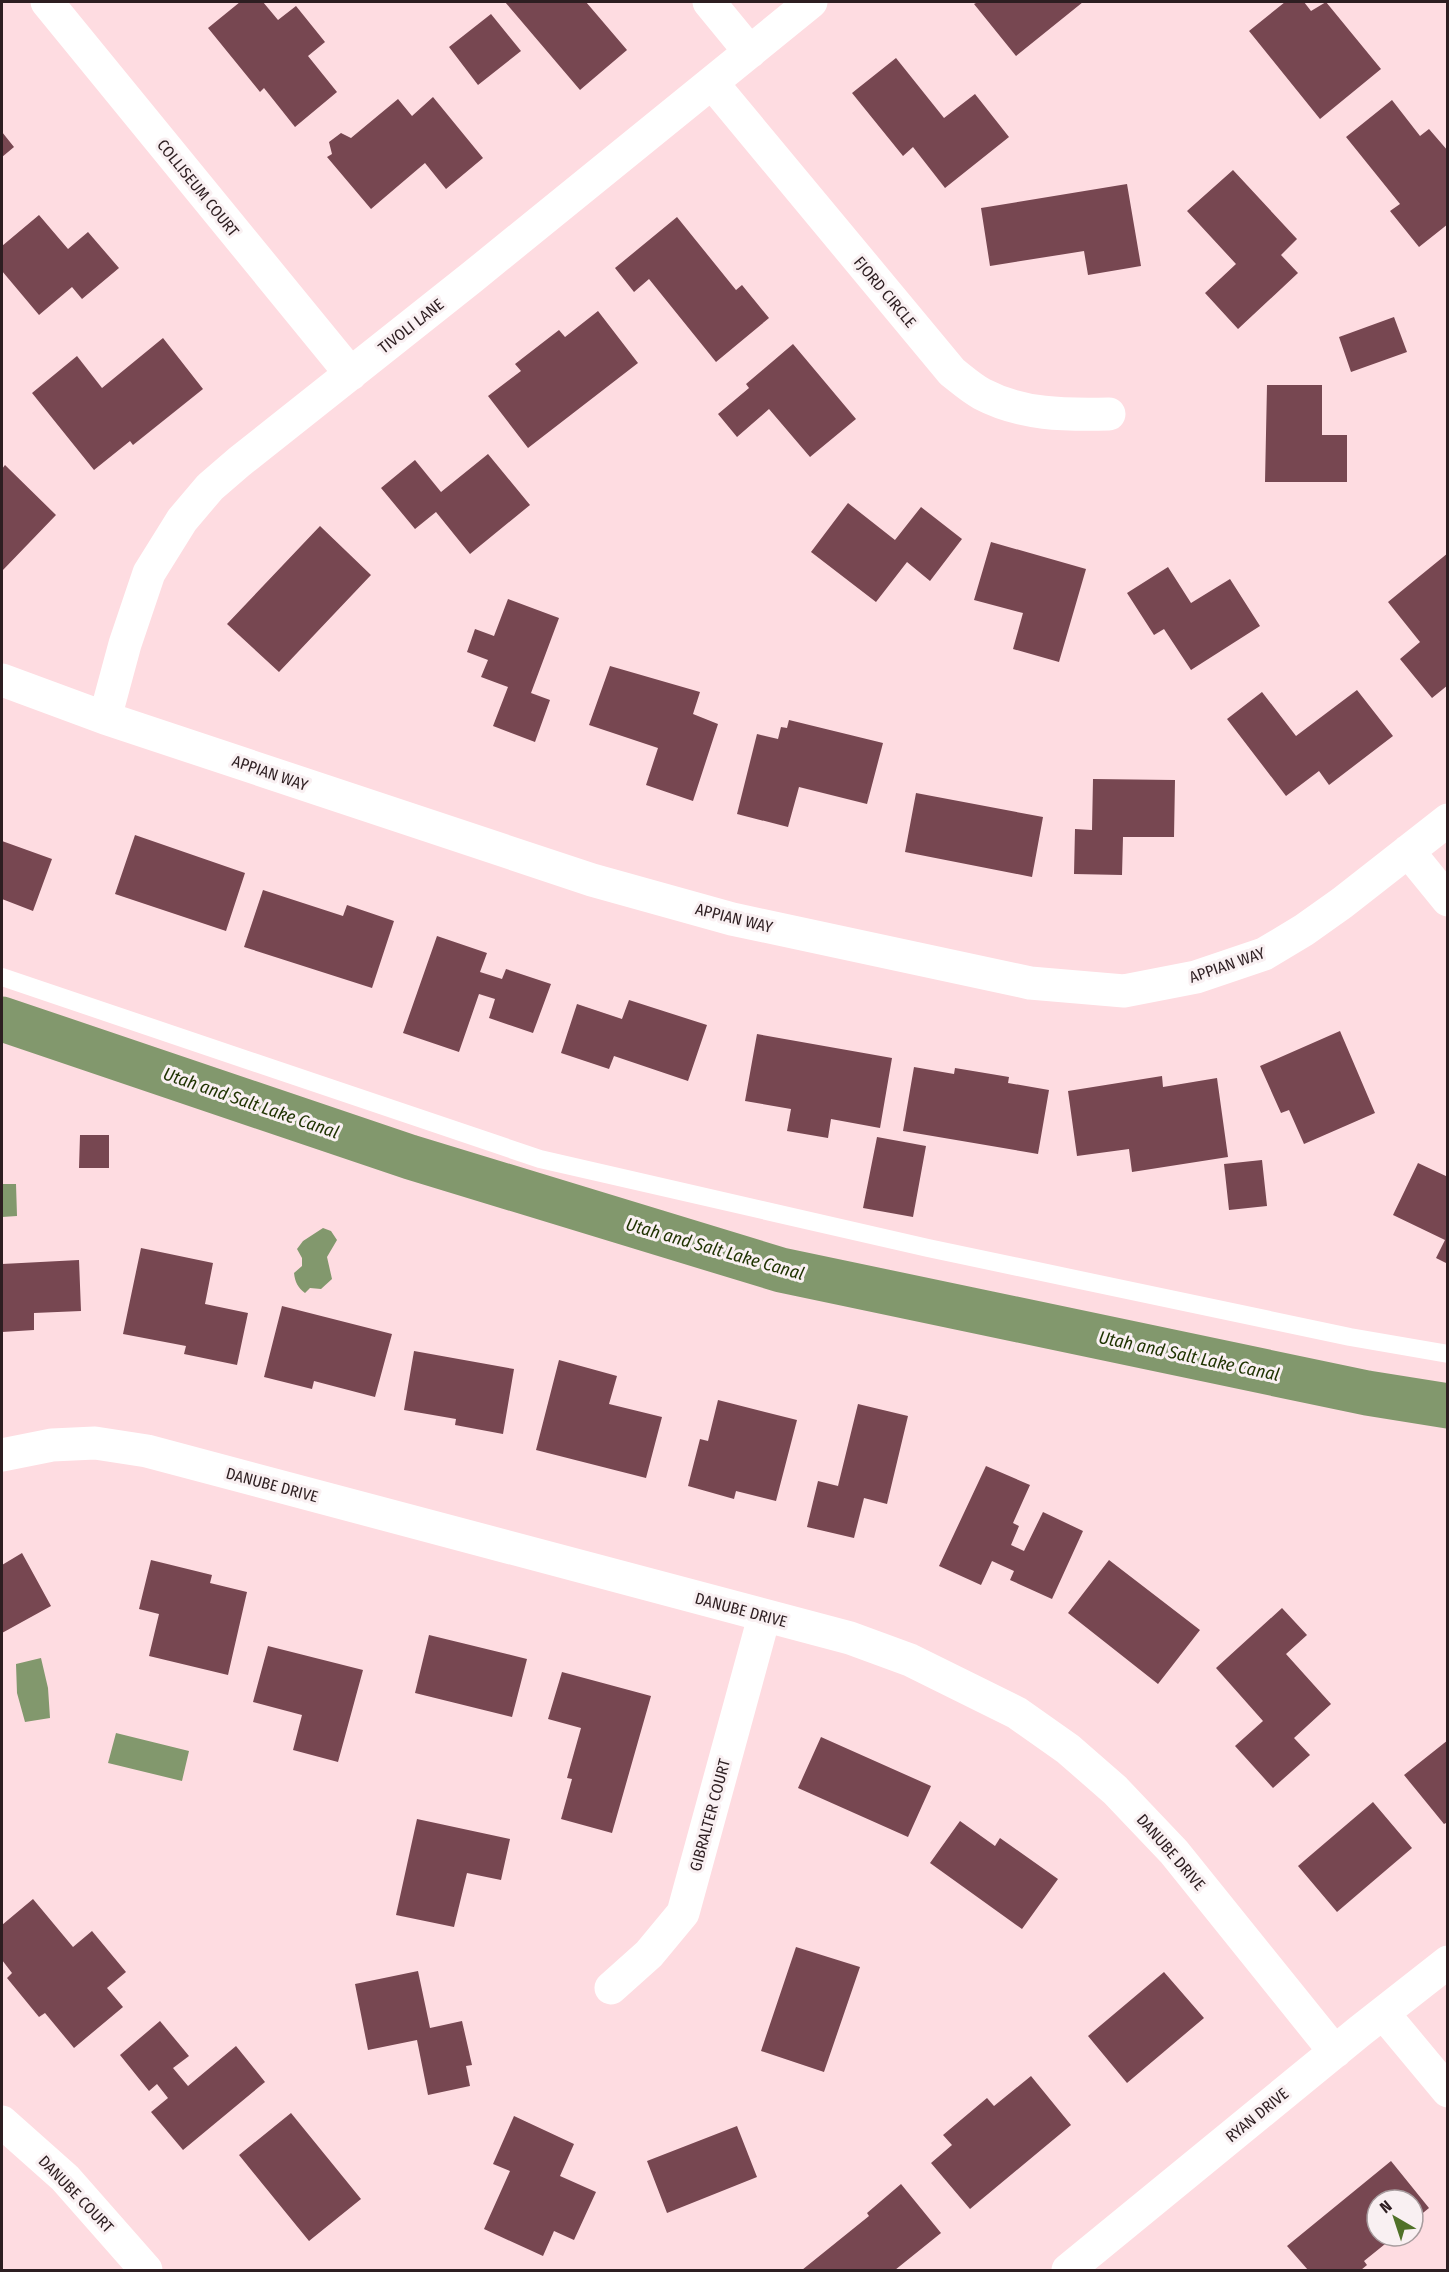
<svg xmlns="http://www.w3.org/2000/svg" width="1449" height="2272" viewBox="0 0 1449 2272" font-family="'Fira Sans Condensed',sans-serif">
<rect width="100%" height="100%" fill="#fedce1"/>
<path fill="#82986d" d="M 2,1184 L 16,1184 L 17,1216 L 2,1217 Z
M 323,1228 L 331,1231 L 337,1240 L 327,1257 L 332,1279 L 321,1289 L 310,1288 L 305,1293 C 298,1288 295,1282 294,1273 L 302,1266 L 302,1258 L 297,1249 L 303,1241 Z
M 41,1658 L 48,1688 L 50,1718 L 25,1722 L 17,1693 L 16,1664 Z
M 116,1733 L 189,1751 L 182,1781 L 108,1763 Z"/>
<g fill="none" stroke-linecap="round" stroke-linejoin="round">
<path stroke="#82986d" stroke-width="45" d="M 2,1019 L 410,1157 L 781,1270 L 1367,1393 L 1448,1406"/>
</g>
<path fill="#774751" d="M 240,2 L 263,2 L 278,20 L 296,6 L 325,42 L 308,56 L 337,92 L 295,127 L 264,88 L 260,92 L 208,28 Z
M 505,2 L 586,2 L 627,50 L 580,90 Z
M 978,2 L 1083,2 L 1016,56 L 974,4 Z
M 1285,2 L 1304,2 L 1311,11 L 1326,2 L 1381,69 L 1320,119 L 1249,31 Z
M 491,14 L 521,51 L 478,85 L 449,47 Z
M 896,58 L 944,118 L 975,94 L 1009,137 L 945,188 L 913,147 L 903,156 L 852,93 Z
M 433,97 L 483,158 L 446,189 L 425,163 L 371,209 L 327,157 L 332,154 L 329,142 L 341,133 L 351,138 L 398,99 L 412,116 Z
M 1392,100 L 1420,136 L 1429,129 L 1448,151 L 1448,224 L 1419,247 L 1390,211 L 1400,204 L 1346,137 Z
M 2,132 L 14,147 L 2,157 Z
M 1233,170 L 1297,239 L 1281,255 L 1298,273 L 1238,329 L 1205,293 L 1236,264 L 1187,211 Z
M 1127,184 L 1141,266 L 1088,275 L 1084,251 L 990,266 L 981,208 Z
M 39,215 L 68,249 L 88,232 L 119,268 L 82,299 L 72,287 L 39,315 L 2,271 L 2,246 Z
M 677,217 L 736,290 L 742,285 L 769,318 L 716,362 L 649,279 L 634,292 L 615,268 Z
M 598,311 L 638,363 L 528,448 L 488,396 L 521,371 L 515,364 L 559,330 L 565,337 Z
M 1394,317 L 1407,352 L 1351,372 L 1339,337 Z
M 163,338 L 203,389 L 133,445 L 130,441 L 94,470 L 32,393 L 77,356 L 102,388 Z
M 793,344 L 856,419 L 810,457 L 769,409 L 737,437 L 718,414 L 749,388 L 746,384 Z
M 1267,385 L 1322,385 L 1322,435 L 1347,435 L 1347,482 L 1265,482 Z
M 488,454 L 530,505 L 470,554 L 436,512 L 415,529 L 381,488 L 415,460 L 441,492 Z
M 5,465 L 56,515 L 2,571 L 2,469 Z
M 848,503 L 895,540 L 921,507 L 962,539 L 930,581 L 907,562 L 876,602 L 811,552 Z
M 320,526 L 371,575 L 279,672 L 227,624 Z
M 991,542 L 1086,569 L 1059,662 L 1013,649 L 1023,613 L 974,600 Z
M 1448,553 L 1448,685 L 1432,698 L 1400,659 L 1420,642 L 1388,602 Z
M 1168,567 L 1191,603 L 1230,579 L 1260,626 L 1191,670 L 1164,629 L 1154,635 L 1127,593 Z
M 508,599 L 559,618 L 531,693 L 550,700 L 535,742 L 493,726 L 508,687 L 481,677 L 488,660 L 467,652 L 475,629 L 494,636 Z
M 610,666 L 700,692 L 693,714 L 718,724 L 693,801 L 646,785 L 658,748 L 589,725 Z
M 1357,690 L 1393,736 L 1329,785 L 1319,771 L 1286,796 L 1227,719 L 1262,692 L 1296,736 Z
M 789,720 L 883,743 L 867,804 L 799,787 L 788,827 L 737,814 L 757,734 L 778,739 L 781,727 L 787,728 Z
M 1093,779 L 1175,780 L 1174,837 L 1123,837 L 1122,875 L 1074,874 L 1075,829 L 1092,830 Z
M 916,793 L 1043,817 L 1032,877 L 905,852 Z
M 135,835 L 245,873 L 226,931 L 115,894 Z
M 2,841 L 52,859 L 33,911 L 2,899 Z
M 263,890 L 343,916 L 347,905 L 394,921 L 372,988 L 244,947 Z
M 437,936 L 487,953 L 480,972 L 502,979 L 506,969 L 551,984 L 533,1033 L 489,1018 L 495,999 L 479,994 L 459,1052 L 403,1033 Z
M 629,1000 L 707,1025 L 688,1081 L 614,1056 L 609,1069 L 561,1053 L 577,1004 L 622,1019 Z
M 1340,1031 L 1375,1113 L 1304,1144 L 1289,1110 L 1281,1113 L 1260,1066 Z
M 757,1034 L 892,1058 L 880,1128 L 831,1119 L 828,1138 L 787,1131 L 791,1109 L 745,1101 Z
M 914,1067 L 954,1074 L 955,1068 L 1009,1077 L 1008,1083 L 1049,1090 L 1038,1154 L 903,1131 Z
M 1162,1076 L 1163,1087 L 1217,1078 L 1228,1157 L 1132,1172 L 1129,1149 L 1077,1156 L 1068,1091 Z
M 80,1135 L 109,1135 L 109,1168 L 79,1168 Z
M 877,1137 L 926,1146 L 913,1217 L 863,1208 Z
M 1262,1160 L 1267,1206 L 1229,1210 L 1224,1164 Z
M 1418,1163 L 1448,1177 L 1448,1264 L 1436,1258 L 1445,1240 L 1393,1215 Z
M 141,1248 L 213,1263 L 205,1304 L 248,1313 L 237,1365 L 184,1354 L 186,1346 L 123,1334 Z
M 79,1260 L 81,1311 L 34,1313 L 34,1330 L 2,1332 L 2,1264 Z
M 282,1306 L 392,1334 L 375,1397 L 314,1381 L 312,1389 L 264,1377 Z
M 414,1351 L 514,1369 L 503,1434 L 455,1425 L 456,1419 L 404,1410 Z
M 559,1360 L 617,1376 L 609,1404 L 662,1417 L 646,1478 L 536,1450 Z
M 718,1400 L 797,1420 L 776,1501 L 736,1491 L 734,1499 L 688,1486 L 700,1439 L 708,1441 Z
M 858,1404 L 908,1416 L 887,1504 L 864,1498 L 854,1538 L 807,1527 L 818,1481 L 838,1486 Z
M 986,1466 L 1030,1485 L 1013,1523 L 1019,1526 L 1011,1545 L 1024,1551 L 1043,1512 L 1083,1531 L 1052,1599 L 1010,1580 L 1014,1571 L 992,1561 L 981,1585 L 939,1566 Z
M 22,1553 L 51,1606 L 2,1633 L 2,1565 Z
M 151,1560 L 212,1575 L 210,1583 L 247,1592 L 228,1675 L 149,1656 L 159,1614 L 139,1609 Z
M 1109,1560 L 1200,1630 L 1158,1684 L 1068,1613 Z
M 1282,1608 L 1307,1635 L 1286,1654 L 1331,1704 L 1294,1738 L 1310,1755 L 1273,1788 L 1235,1746 L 1263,1721 L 1216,1668 Z
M 429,1635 L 527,1659 L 512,1717 L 415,1693 Z
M 268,1646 L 363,1670 L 338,1762 L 293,1750 L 302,1715 L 253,1702 Z
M 562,1672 L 651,1696 L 612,1833 L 561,1819 L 572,1779 L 567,1778 L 581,1728 L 548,1719 Z
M 821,1737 L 931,1786 L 908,1837 L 798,1788 Z
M 1448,1740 L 1448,1822 L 1444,1824 L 1404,1775 Z
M 1373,1802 L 1412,1848 L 1337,1912 L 1298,1866 Z
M 417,1819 L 510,1839 L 501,1880 L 467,1873 L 454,1927 L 396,1915 Z
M 960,1821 L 995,1846 L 1000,1838 L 1058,1879 L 1022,1929 L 930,1863 Z
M 33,1899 L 73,1947 L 92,1931 L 126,1972 L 107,1988 L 123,2007 L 74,2048 L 45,2013 L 39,2017 L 7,1978 L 12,1973 L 2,1960 L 2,1925 Z
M 796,1947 L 860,1967 L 824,2072 L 761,2051 Z
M 418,1971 L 430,2028 L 462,2021 L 472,2065 L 466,2066 L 470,2086 L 428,2095 L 417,2040 L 368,2050 L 355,1984 Z
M 1164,1972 L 1204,2018 L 1127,2083 L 1088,2036 Z
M 160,2021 L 189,2056 L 173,2068 L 188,2086 L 236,2046 L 265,2082 L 183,2150 L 151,2112 L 168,2098 L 157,2084 L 149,2091 L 120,2055 Z
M 1031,2076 L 1071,2125 L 970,2209 L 931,2163 L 952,2145 L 943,2135 L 987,2098 L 994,2106 Z
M 291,2113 L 361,2199 L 309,2241 L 239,2155 Z
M 514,2116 L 574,2144 L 560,2176 L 596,2192 L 574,2240 L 554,2231 L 543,2256 L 484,2229 L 510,2171 L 493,2164 Z
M 737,2126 L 757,2177 L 667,2213 L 647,2161 Z
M 1391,2161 L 1429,2208 L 1413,2221 L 1413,2200 L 1377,2200 L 1377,2236 L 1395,2236 L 1364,2261 L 1367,2265 L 1361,2270 L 1308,2270 L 1287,2246 Z
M 901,2184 L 941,2233 L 895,2270 L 802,2270 L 869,2216 L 867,2213 Z"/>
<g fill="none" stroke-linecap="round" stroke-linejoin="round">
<path stroke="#fff" stroke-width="18" d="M 2,977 L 540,1159 L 928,1248 L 1350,1337 L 1448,1354"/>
<path stroke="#fff" stroke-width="33" d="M 47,2 L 351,374
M 709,2 L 750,52
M 712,83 L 952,372 C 961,379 971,388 982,394 C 1022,415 1065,415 1109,414
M 2,680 L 105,718 L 592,880 L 732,919 L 1030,983 L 1124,991 L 1196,977 L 1264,954 L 1304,930 L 1342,903 L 1448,820
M 105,718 L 125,644 L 149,573 L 182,520 L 210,487 L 239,462 L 471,278 L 811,2
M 1408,851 L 1448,900
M 2,1455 L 52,1445 L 95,1443 L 147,1451 L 850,1638 L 910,1660 L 1017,1713 L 1068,1749 L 1115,1790 L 1174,1852 L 1335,2052
M 611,1988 L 649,1954 L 683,1913 L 764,1617
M 1383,2013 L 1448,2091
M 2,2122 L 65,2178 L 146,2270
M 1068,2270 L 1360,2031 L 1448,1962"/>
</g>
<g text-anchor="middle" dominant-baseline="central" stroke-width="6" stroke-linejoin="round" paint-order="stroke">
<g font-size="16" fill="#2d1e21" stroke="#f9f0f2">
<text transform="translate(198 188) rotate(51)">COLLISEUM COURT</text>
<text transform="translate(885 292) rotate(50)">FJORD CIRCLE</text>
<text transform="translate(411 326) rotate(-38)">TIVOLI LANE</text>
<text transform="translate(270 773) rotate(19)">APPIAN WAY</text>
<text transform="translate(734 918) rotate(14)">APPIAN WAY</text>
<text transform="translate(1227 965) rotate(-19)">APPIAN WAY</text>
<text transform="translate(272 1485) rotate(15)">DANUBE DRIVE</text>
<text transform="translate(741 1610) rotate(15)">DANUBE DRIVE</text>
<text transform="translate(710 1815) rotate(-75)">GIBRALTER COURT</text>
<text transform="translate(1171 1852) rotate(49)">DANUBE DRIVE</text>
<text transform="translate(1257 2115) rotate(-39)">RYAN DRIVE</text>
<text transform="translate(76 2194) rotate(46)">DANUBE COURT</text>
</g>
<g font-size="18" font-style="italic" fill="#1e3200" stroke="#f9f0f2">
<text transform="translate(251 1103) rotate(19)">Utah and Salt Lake Canal</text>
<text transform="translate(715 1249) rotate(16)">Utah and Salt Lake Canal</text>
<text transform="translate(1189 1356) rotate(12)">Utah and Salt Lake Canal</text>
</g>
</g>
<rect width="1449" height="2272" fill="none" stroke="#2d1e21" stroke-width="6"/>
<g transform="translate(1395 2218) rotate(321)"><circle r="28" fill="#f9f0f2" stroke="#a79c9e" stroke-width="1.5"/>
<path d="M0-4.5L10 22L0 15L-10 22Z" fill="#507128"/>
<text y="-9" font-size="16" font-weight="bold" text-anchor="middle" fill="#2d1e21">N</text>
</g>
</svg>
